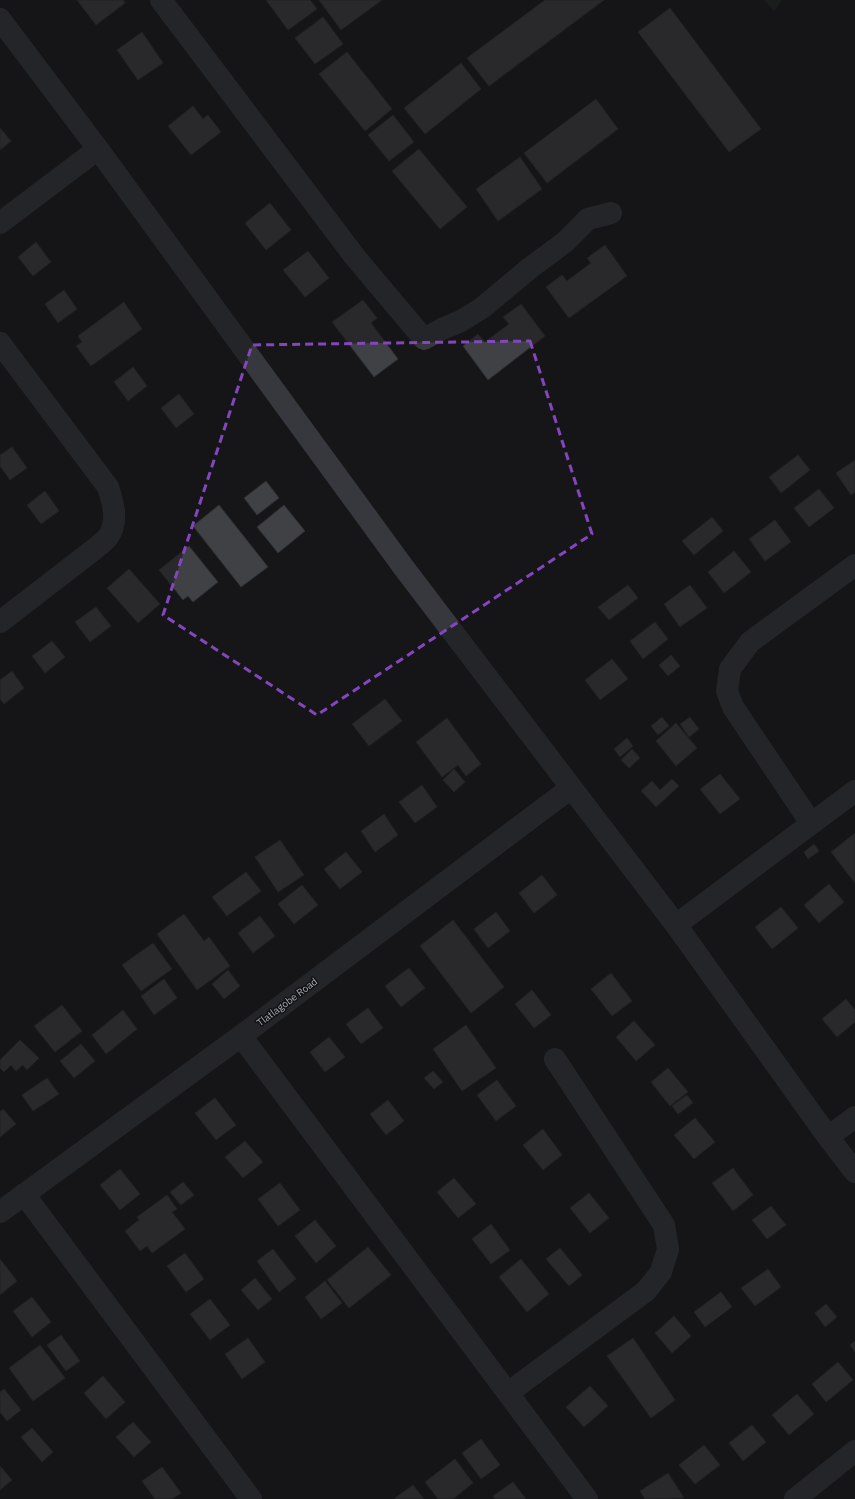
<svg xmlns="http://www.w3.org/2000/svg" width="855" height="1499" viewBox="0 0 855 1499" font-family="'IBM Plex Sans',sans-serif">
<rect width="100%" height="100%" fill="#161618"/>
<path fill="#1e261f" d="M 764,0 L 782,0 L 774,11 Z"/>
<path fill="#404145" stroke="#303034" d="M 77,0 L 123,0 L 125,3 L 96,25 Z
M 266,0 L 310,0 L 317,9 L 288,30 Z
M 319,0 L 382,0 L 341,30 Z
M 545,0 L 604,0 L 489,86 L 467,58 Z
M 670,8 L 761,129 L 729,152 L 638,32 Z
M 323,17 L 343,44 L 315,64 L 295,38 Z
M 142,32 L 163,63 L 138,80 L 117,50 Z
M 347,52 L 392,109 L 365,131 L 319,74 Z
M 461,63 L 481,89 L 425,134 L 404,108 Z
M 596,99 L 618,129 L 547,183 L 524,153 Z
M 193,106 L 203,119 L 208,115 L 221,132 L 191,155 L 168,126 Z
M 393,115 L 414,142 L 389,161 L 368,135 Z
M 0,128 L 11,141 L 0,150 Z
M 419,149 L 467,207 L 440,229 L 392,171 Z
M 520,157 L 542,189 L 498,221 L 476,189 Z
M 270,203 L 291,230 L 266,250 L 245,223 Z
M 36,242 L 51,262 L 33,276 L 18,257 Z
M 605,245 L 627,276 L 569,318 L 546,287 L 562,275 L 567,281 L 591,263 L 587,258 Z
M 308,251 L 329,278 L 305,297 L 283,270 Z
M 64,290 L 77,309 L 58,323 L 45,304 Z
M 363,300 L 377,318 L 371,323 L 398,359 L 374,377 L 332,322 Z
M 124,302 L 142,329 L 91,366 L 76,346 L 82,342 L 78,336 Z
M 521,304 L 545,336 L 488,380 L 463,346 L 478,334 L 485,342 L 509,324 L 503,317 Z
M 133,367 L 147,386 L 128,401 L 114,382 Z
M 179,394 L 194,414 L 176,428 L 161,408 Z
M 12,447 L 27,468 L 10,480 L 0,466 L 0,455 Z
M 798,455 L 810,470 L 781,493 L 769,477 Z
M 855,460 L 855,492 L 851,495 L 836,473 Z
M 266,481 L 279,498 L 257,515 L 244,498 Z
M 819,489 L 834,508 L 809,527 L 794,508 Z
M 45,491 L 59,511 L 41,524 L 27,505 Z
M 219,505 L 268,567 L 241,587 L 193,526 Z
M 284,505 L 305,531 L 278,553 L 257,527 Z
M 712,517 L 723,531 L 694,555 L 682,541 Z
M 775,520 L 791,542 L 765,561 L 749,539 Z
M 189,546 L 218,582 L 193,602 L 188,596 L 183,600 L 159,570 Z
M 734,551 L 751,572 L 724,593 L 708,572 Z
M 129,569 L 160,604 L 138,623 L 107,588 Z
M 628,585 L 638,598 L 609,620 L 598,607 Z
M 690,585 L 707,608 L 680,627 L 664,604 Z
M 96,607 L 111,626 L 90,642 L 75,622 Z
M 655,622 L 668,639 L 643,659 L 630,641 Z
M 52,641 L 65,657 L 45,673 L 32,656 Z
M 671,655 L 680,666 L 668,676 L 659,665 Z
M 612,659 L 628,679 L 600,700 L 585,680 Z
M 12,671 L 24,688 L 4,704 L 0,699 L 0,680 Z
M 385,699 L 402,721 L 369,746 L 352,724 Z
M 662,717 L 669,726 L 658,735 L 651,726 Z
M 690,717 L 699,729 L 689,737 L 680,724 Z
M 447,718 L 481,764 L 466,776 L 458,765 L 442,777 L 416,742 Z
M 676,723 L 697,748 L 676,766 L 656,741 Z
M 627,738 L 633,746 L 620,757 L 614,749 Z
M 632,749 L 640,758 L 629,768 L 621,760 Z
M 454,769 L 465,782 L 454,792 L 443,780 Z
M 720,774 L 740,799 L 720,814 L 700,789 Z
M 672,779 L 679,786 L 656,807 L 641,791 L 652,781 L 660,790 Z
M 422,785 L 437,807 L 415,823 L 399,802 Z
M 384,814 L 398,835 L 375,852 L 361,831 Z
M 855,833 L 855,883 L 831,852 Z
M 280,840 L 304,875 L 278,892 L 255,857 Z
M 814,844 L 819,851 L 808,859 L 804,852 Z
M 346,852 L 362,872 L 340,889 L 324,869 Z
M 246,872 L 261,891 L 227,916 L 212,897 Z
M 542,875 L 557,895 L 534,913 L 519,893 Z
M 829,884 L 844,902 L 819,923 L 804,905 Z
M 302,885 L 318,905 L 294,924 L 278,904 Z
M 781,907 L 798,928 L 772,949 L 755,927 Z
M 496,912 L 510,931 L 488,948 L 474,929 Z
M 184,914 L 204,941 L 209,937 L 230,966 L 197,990 L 157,934 Z
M 260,916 L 275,936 L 253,953 L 238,933 Z
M 453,920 L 504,987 L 471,1013 L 420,946 Z
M 153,943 L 172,969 L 141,991 L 122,965 Z
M 409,968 L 425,988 L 401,1007 L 385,986 Z
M 228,970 L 240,986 L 224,999 L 212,984 Z
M 611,973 L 632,1001 L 612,1016 L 591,989 Z
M 164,979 L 177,998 L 154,1015 L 141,996 Z
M 532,990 L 551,1015 L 534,1028 L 515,1004 Z
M 846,999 L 855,1010 L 855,1022 L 837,1037 L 822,1019 Z
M 62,1005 L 82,1031 L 55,1052 L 34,1026 Z
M 368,1008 L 383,1028 L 361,1044 L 346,1024 Z
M 123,1010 L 137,1029 L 106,1054 L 92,1035 Z
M 634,1021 L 655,1045 L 636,1061 L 616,1037 Z
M 466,1025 L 496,1068 L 462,1091 L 433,1049 Z
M 329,1037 L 345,1057 L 325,1072 L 310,1052 Z
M 20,1040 L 39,1058 L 27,1070 L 23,1065 L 16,1071 L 11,1065 L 4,1072 L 0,1068 L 0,1060 Z
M 81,1044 L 95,1061 L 74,1078 L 60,1061 Z
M 668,1068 L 688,1092 L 670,1106 L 651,1082 Z
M 433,1071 L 443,1082 L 434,1089 L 424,1078 Z
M 47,1078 L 59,1094 L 33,1111 L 22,1095 Z
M 497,1080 L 516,1106 L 496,1121 L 477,1095 Z
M 687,1095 L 693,1103 L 678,1114 L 672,1106 Z
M 215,1098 L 236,1125 L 216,1140 L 195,1113 Z
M 388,1100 L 404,1121 L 386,1135 L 370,1114 Z
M 3,1109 L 16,1124 L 0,1137 L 0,1112 Z
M 695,1118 L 715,1142 L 694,1159 L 674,1135 Z
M 543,1129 L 562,1155 L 543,1170 L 523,1145 Z
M 245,1141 L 263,1162 L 243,1178 L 225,1157 Z
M 733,1168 L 753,1195 L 733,1211 L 712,1183 Z
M 120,1169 L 140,1194 L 120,1210 L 100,1185 Z
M 454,1178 L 476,1204 L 458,1218 L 437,1192 Z
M 183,1182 L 194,1195 L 181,1205 L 170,1192 Z
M 280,1183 L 300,1210 L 278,1226 L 258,1199 Z
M 589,1193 L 609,1218 L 590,1233 L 570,1208 Z
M 167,1195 L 177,1209 L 172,1212 L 185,1229 L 152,1253 L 147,1246 L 140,1251 L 125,1231 L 139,1220 L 137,1217 Z
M 771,1206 L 786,1225 L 767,1239 L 752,1220 Z
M 315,1220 L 336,1246 L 316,1263 L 295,1236 Z
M 491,1224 L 510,1250 L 491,1264 L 472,1239 Z
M 368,1247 L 391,1275 L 349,1308 L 327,1280 Z
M 560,1248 L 582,1275 L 569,1286 L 546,1259 Z
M 273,1249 L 296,1279 L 279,1292 L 257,1261 Z
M 185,1253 L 204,1279 L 186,1292 L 167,1266 Z
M 0,1259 L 17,1281 L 0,1295 Z
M 521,1259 L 549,1294 L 527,1312 L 499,1277 Z
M 768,1269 L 781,1287 L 755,1306 L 741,1288 Z
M 255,1278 L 272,1299 L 258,1310 L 241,1290 Z
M 325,1281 L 342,1303 L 321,1319 L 305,1297 Z
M 721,1292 L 732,1307 L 705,1327 L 694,1312 Z
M 32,1297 L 51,1322 L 32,1337 L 13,1311 Z
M 210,1299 L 230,1325 L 210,1340 L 190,1314 Z
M 826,1304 L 837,1317 L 825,1327 L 815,1313 Z
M 674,1316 L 691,1336 L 672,1353 L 655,1333 Z
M 61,1335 L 80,1361 L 66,1371 L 47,1345 Z
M 248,1338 L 265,1362 L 242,1379 L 225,1354 Z
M 633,1338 L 675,1400 L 651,1418 L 607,1356 Z
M 855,1341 L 855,1352 L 850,1345 Z
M 40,1345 L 65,1378 L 33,1401 L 9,1368 Z
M 838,1362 L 853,1380 L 826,1402 L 812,1384 Z
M 103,1376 L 125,1402 L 106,1419 L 84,1393 Z
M 590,1386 L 608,1406 L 584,1427 L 566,1407 Z
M 4,1389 L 21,1410 L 7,1421 L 0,1412 L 0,1392 Z
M 797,1394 L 814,1414 L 789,1435 L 772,1415 Z
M 133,1422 L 151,1442 L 134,1457 L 116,1437 Z
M 752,1425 L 766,1442 L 743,1461 L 729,1443 Z
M 32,1428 L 53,1452 L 42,1462 L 21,1437 Z
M 481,1439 L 500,1465 L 481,1479 L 462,1453 Z
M 704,1445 L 720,1465 L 695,1484 L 679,1465 Z
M 455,1459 L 473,1483 L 453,1499 L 438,1499 L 425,1482 Z
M 0,1466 L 12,1480 L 0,1490 Z
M 162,1467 L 181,1493 L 172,1499 L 155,1499 L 142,1481 Z
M 668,1473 L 684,1498 L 645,1499 L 640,1491 Z
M 513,1482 L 526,1499 L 495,1499 L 493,1496 Z
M 413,1485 L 424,1499 L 396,1499 L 395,1498 Z"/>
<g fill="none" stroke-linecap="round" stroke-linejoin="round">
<path stroke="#37383d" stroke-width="22" d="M 161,0 L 355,257 L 424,339 L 442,329 L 461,321 L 482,308 L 530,268 L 565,242 L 588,219 L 611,213
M 0,19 L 98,149 L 404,568 L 676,925 L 828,1137 L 855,1172
M 0,223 L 98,149
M 0,343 L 108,487 C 113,503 119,521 108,537 C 105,541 100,544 96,548 L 0,622
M 811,823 L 733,707 L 727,691 L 730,669 L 750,642 L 855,565
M 676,925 L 855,791
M 241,1036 L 587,1499
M 828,1137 L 855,1117
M 24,1194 L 251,1499
M 0,1212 L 241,1036 L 571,788
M 508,1393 L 646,1291 L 661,1272 L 668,1249 L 664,1225 L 555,1059
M 795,1499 L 855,1451"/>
</g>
<path d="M0 0H855V1499H0ZM 530,341 L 592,534 L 317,715 L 163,615 L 252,345 Z" fill="#161618" fill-opacity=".55" fill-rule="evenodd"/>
<path fill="none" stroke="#8446be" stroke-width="3" stroke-dasharray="8 5" stroke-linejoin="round" d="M 530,341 L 592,534 L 317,715 L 163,615 L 252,345 Z"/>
<g text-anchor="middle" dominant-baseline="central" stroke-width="3" stroke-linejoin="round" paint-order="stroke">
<g font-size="10" fill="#a8adb8" stroke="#111113">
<text transform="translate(287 1002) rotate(-37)">Tlatlagobe Road</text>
</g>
</g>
</svg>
